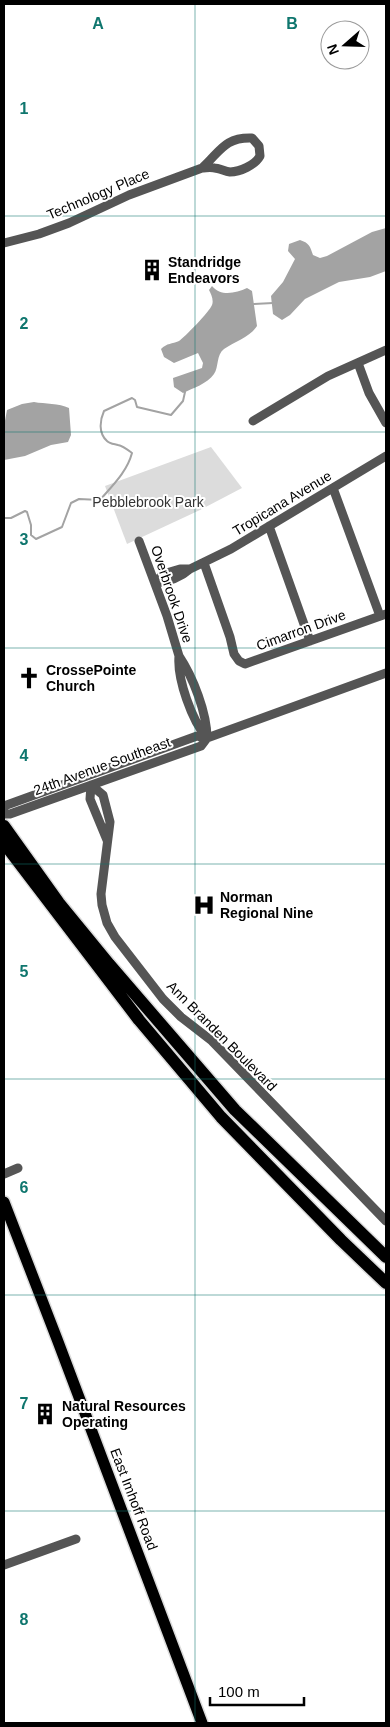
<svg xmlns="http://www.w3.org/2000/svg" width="390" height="1727" viewBox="0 0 390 1727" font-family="Helvetica,sans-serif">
<rect width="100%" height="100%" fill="#fff"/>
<path fill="#dcdcdc" d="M 211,447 L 242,488 L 200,510 L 127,544 L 105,486 Z"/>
<path fill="#a3a3a3" d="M 386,228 L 386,271 L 370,277 L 339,282 L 305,299 L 290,315 L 282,320 L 273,314 L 271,296 L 283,282 L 295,259 L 288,251 L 289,244 L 300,240 C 309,243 310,246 313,255 L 320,258 L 327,256 L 372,232 Z
M 212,286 C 221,297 236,293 247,288 L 252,291 L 257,326 C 249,338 235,341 224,349 C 216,355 219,367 214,374 C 207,384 193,388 183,393 L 174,387 L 173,378 L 202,368 L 203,363 L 198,353 L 174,363 L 164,357 L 161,349 C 167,343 172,344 179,341 C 184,338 210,311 212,305 C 214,300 211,294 209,290 Z
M 34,402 C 45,404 59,403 69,408 L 71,435 L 68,442 L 51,445 L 25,456 L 4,460 L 4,426 L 7,410 L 22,404 Z"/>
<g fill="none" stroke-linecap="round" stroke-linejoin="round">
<path stroke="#a3a3a3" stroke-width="2" d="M 254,304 L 273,303
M 4,518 L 11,518 L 25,511 L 27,512 L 31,525 L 31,535 L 36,539 L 62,527 L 71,503 L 79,499 L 100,500 C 112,486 127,472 132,453 C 128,450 123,446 118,445 C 115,444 110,444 107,441 C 98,433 100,420 104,411 L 132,398 L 135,400 L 137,407 L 171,415 L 183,401 L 185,392"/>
<g stroke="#dbdbdb" stroke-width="14">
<path id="major" d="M 4,1202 L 57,1339 L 202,1723"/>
</g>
<g stroke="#dbdbdb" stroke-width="15">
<path id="highway" d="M 4,826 L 59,903 L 109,964 L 235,1110 L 386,1257
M 4,843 L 139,1020 L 221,1117 L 341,1240 L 386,1283"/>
</g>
<path stroke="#555" stroke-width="9" d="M 4,243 L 39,234 L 69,223 L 129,195 L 202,168 C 206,168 210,167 214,168 C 219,168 224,171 230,172 C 240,172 255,165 260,156 L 259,146 L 252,138 C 224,137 220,152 202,168
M 358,363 L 369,393 L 386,423
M 253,421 L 328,376 L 386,350
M 333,488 L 380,616
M 269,526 L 310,641
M 139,541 L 167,616 L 179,656
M 204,563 L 230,637 L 234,654 L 239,661 L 245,664 L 386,614
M 180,569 L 190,569 C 180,578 168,582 155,583 L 163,574 Z
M 190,569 L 231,549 L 386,456
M 179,656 C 193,677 207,713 207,738 C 192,721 177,679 179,656 Z
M 91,785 L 103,795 L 110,822 L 101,894 L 102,905 L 107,923 L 115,937 L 163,999 L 181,1017 L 212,1041 L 386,1221
M 91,785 L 90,799 L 107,840
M 4,806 L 197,736 L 207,738 L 386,673
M 4,814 L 10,814 L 201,746 L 207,738
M 4,1174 L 18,1168
M 4,1565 L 76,1539"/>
<use href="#major" stroke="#000" stroke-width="11"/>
<use href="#highway" stroke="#000" stroke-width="12"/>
</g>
<path fill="none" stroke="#0f766e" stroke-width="1" stroke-opacity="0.55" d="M 195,4 L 195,1723M 4,216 L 386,216M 4,432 L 386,432M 4,648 L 386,648M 4,864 L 386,864M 4,1079 L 386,1079M 4,1295 L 386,1295M 4,1511 L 386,1511"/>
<defs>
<g id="building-bare" transform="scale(1.725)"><path d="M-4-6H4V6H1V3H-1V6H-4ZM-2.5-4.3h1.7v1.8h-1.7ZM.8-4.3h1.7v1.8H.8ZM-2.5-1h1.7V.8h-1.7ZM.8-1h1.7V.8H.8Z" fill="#000" stroke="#fff" stroke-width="2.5" paint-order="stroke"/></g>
<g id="church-bare" transform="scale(1.725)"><path d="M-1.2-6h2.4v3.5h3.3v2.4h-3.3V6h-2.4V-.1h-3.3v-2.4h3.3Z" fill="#000" stroke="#fff" stroke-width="2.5" paint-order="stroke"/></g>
<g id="hospital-bare" transform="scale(1.725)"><path d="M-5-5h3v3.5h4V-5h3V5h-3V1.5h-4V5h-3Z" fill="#000" stroke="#fff" stroke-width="2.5" paint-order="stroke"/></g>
</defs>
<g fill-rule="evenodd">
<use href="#building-bare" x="152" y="270"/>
<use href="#church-bare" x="29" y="678"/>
<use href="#hospital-bare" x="204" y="905"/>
<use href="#building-bare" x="45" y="1414"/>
</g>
<g text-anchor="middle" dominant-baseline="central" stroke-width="4" stroke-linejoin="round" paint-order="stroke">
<g font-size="14" fill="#000" stroke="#fff">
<text transform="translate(98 194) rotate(-23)">Technology Place</text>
<text transform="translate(282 503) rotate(-31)">Tropicana Avenue</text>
<text transform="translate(172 594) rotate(71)">Overbrook Drive</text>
<text transform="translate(301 630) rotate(-20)">Cimarron Drive</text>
<text transform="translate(102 766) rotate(-20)">24th Avenue Southeast</text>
<text transform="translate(222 1036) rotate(45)">Ann Branden Boulevard</text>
<text transform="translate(134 1499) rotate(69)">East Imhoff Road</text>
</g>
<g font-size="14" font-weight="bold" fill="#000" stroke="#fff" text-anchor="start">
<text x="168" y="262">Standridge<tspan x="168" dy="16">Endeavors</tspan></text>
<text x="46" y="670">CrossePointe<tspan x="46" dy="16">Church</tspan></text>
<text x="220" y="897">Norman<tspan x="220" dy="16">Regional Nine</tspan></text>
<text x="62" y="1406">Natural Resources<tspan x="62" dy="16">Operating</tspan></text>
</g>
<g font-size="14" fill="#333" stroke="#fff">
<text x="148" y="502">Pebblebrook Park</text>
</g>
</g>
<g font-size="16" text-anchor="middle" font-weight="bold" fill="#0f766e" stroke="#fff" stroke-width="4" stroke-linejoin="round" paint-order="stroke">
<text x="98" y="29">A</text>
<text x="292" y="29">B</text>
<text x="24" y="114">1</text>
<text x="24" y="329">2</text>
<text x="24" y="545">3</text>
<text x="24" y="761">4</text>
<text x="24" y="977">5</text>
<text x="24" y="1193">6</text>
<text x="24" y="1409">7</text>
<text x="24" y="1625">8</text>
</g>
<rect width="390" height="1727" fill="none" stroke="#000000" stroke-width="10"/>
<g transform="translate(345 45) rotate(250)"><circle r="24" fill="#ffffff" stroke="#999999"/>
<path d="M0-4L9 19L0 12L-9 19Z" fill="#000000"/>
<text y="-8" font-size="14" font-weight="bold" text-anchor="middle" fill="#000000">N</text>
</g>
<path d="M210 1697v8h94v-8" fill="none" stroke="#000000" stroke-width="2.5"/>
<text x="218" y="1697" font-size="15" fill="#000000" stroke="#ffffff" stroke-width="4" paint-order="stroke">100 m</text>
</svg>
